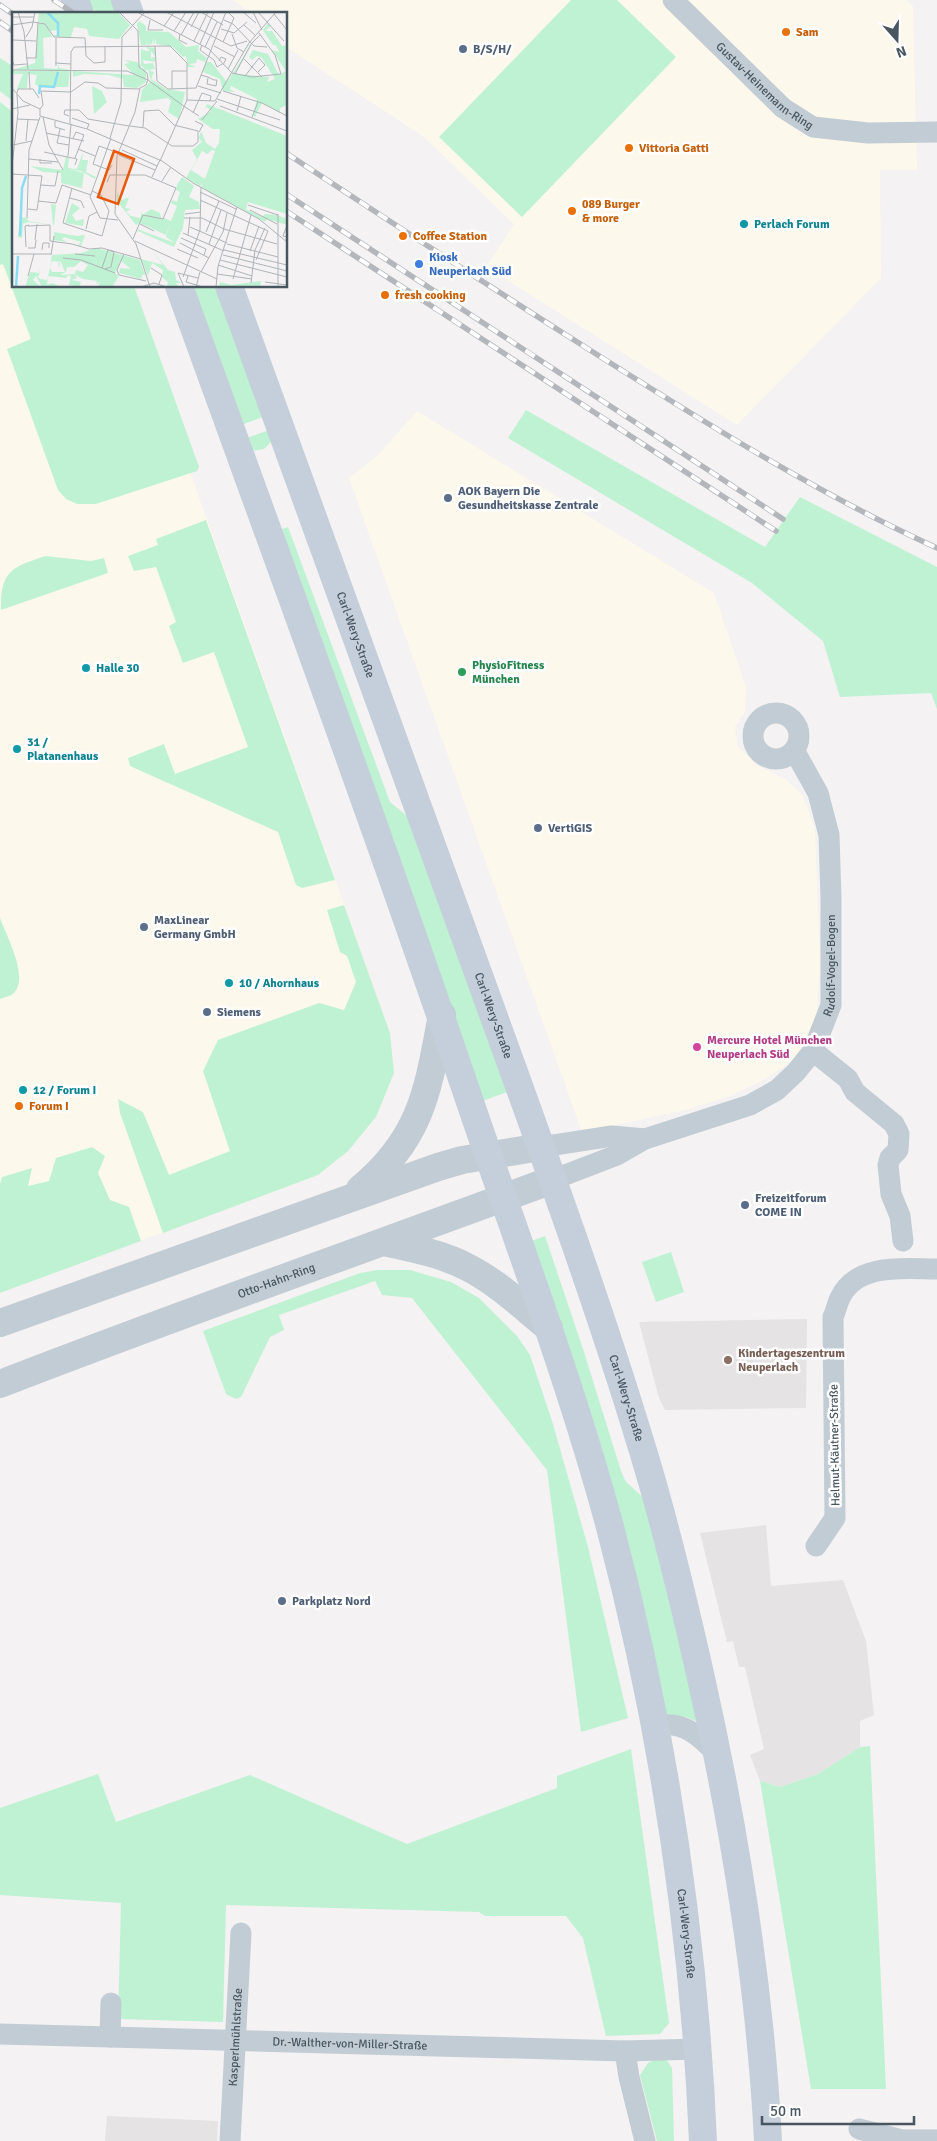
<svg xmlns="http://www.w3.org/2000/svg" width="937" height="2141" viewBox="0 0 937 2141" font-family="Signika,sans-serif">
<rect width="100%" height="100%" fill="#f4f2f2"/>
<path fill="#fdf8ec" d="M 233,0 L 907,0 L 913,6 L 917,170 L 880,170 L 881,278 L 737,425 L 486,267 L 514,224 L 423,136 L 286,47 L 286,14 L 252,14 Z
M 0,127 L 14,286 L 179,441 L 390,1033 L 394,1073 L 376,1117 L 348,1151 L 318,1175 L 0,1293 Z
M 417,411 L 714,593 L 746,687 L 745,712 L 735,727 L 738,747 L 757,765 L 788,781 L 803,796 L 815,829 L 820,964 L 817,1012 L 805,1042 L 792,1061 L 762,1081 L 727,1097 L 686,1110 L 582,1132 L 349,478 L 376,457 Z"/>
<path fill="#e5e3e4" d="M 807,1319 L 806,1408 L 665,1410 L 659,1398 L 639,1322 Z
M 766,1525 L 771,1586 L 843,1580 L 866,1641 L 874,1715 L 860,1721 L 860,1747 L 818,1774 L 780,1787 L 760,1781 L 750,1755 L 764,1749 L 745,1667 L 739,1667 L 733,1641 L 727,1642 L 700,1533 Z
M 107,2116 L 218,2121 L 217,2141 L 105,2141 Z"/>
<path fill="#bff2d2" d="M 80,0 L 115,0 L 120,14 L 100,14 Z
M 571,0 L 617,0 L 676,57 L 522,217 L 439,137 Z
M 0,58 L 14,67 L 14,102 L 0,91 Z
M 0,102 L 14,113 L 14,286 L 134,286 L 199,467 L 197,471 L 96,504 L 77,504 L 66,499 L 58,490 L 7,349 L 31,339 L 3,264 L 0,265 Z
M 185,286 L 221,286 L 268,415 L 236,427 Z
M 526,410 L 765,547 L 800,497 L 937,567 L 937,709 L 931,693 L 840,697 L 823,641 L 752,583 L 508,438 Z
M 272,429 L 272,441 L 264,449 L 252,451 L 241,440 Z
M 206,520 L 335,880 L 302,888 L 296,885 L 278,832 L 130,766 L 128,758 L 164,744 L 175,774 L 248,747 L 214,652 L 183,663 L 169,626 L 176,622 L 156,567 L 134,571 L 128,556 L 158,545 L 156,539 Z
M 288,527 L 390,802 L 412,820 L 513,1090 L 480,1102 L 274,532 Z
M 45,556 L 91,561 L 104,558 L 108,573 L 1,610 C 0,569 14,567 45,556 Z
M 344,905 L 390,1033 L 394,1073 L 376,1117 L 348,1151 L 318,1175 L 163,1233 L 120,1113 L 118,1099 L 143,1112 L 169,1175 L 230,1151 L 203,1071 L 218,1040 L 319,1003 L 344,1010 L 356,982 L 347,956 L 340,952 L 327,910 Z
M 0,918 C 7,937 29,977 14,993 C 11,996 5,997 0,999 Z
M 92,1147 L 105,1156 L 98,1173 L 110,1200 L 129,1207 L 141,1241 L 0,1293 L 0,1184 L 2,1177 L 32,1168 L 28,1186 L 49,1181 L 56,1158 Z
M 545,1236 L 584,1352 L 621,1471 L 626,1482 L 646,1500 L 700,1723 L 686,1717 L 664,1715 L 531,1241 Z
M 671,1252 L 684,1292 L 656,1302 L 642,1262 Z
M 378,1270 L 410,1270 L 451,1282 L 479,1298 L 517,1336 L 530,1355 L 552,1421 L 588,1547 L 628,1718 L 581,1732 L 547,1470 L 412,1298 L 382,1295 L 375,1281 L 279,1315 L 284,1330 L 270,1337 L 241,1397 L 236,1399 L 226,1394 L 203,1331 L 360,1273 Z
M 870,1746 L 886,2089 L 811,2089 L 760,1781 L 780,1787 L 818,1774 L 860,1747 Z
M 631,1749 L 669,2023 L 660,2034 L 606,2036 L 583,1938 L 566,1916 L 485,1916 L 479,1912 L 226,1905 L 223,2022 L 118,2019 L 121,1903 L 0,1895 L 0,1808 L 98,1774 L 116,1822 L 250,1775 L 407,1844 L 557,1788 L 557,1776 Z
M 658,2058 L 666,2059 L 672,2068 L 674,2141 L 657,2141 L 640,2075 L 648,2063 Z"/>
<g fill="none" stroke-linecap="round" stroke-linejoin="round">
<g stroke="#c2ccd4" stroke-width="21">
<path id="s1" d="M 673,0 L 783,108 L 813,127 L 868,133 L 937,132"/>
<circle cx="776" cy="736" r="23"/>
<path d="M 813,1051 L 848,1079 L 855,1092 L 894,1124 L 899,1134 L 898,1150 L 890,1158 L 888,1165 L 891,1194 L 900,1216 L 903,1241"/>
<path d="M 541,1147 L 612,1136 L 645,1139"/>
<path id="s2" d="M 552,1180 L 617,1155 L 645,1139 L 750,1105 L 777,1090 L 796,1072 L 813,1051 L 831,1005 L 831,898 L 829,835 L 818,793 L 794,750"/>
<path d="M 816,1546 L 835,1518 L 833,1317 C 836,1311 837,1304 840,1298 C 857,1262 905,1269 937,1269"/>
<path d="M 656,1726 C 684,1720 701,1737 719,1756"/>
<path id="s3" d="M 0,2034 L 625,2051 L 699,2049"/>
<path d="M 110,2037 L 111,2003"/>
<path d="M 625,2051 L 629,2077 L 645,2141"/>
<path d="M 859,2129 L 902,2140 L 937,2140"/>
<path id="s4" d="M 230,2141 L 241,1933"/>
</g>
<g stroke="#c2ccd4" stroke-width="28">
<path d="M 360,1189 C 422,1138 428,1090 442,1015"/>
<path d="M 384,1242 C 412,1248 443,1254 469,1268 C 498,1283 523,1307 549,1328"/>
<path d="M 0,1323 L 438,1167 L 462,1160 L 541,1147"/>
<path id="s5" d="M 0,1384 C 183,1313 368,1248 552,1180"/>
</g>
<g stroke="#c4cfdb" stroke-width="28">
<path d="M 75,0 L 80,14"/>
<path d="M 125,0 L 130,14"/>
<path id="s6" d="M 179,286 C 277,557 377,828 470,1102 C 518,1243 571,1383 610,1527 C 663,1728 694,1933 703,2141"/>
<path id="s7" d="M 229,286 C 314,521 400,756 485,992 C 542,1150 601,1309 649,1471 C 668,1536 684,1603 699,1669 C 734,1824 760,1982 768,2141"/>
</g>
<g stroke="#b3b7bc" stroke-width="5.5">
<path id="rail" d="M 54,0 L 75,14
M 0,5 L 14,15
M 0,22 L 14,32
M 286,153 C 392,223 498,292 604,359 C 712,427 821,495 937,548
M 286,194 L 783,519
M 286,211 L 776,531"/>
</g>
<use href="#rail" stroke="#fff" stroke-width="4" stroke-dasharray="11" stroke-linecap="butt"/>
</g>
<g fill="#e8710a" stroke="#fff" stroke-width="2">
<circle cx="786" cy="32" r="5"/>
<circle cx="629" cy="148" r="5"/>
<circle cx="572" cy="211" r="5"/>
<circle cx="403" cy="236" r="5"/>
<circle cx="385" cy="295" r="5"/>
<circle cx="19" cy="1106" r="5"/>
</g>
<g fill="#5c6f8a" stroke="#fff" stroke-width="2">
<circle cx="463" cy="49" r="5"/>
<circle cx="448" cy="498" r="5"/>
<circle cx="538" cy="828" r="5"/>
<circle cx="144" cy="927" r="5"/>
<circle cx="207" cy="1012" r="5"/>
<circle cx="745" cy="1205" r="5"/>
<circle cx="282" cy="1601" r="5"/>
</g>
<g fill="#0f9aa8" stroke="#fff" stroke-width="2">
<circle cx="744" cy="224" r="5"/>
<circle cx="86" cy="668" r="5"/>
<circle cx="17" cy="749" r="5"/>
<circle cx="229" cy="983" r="5"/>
<circle cx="23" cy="1090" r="5"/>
</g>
<circle fill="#3f7fe0" stroke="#fff" stroke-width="2" cx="419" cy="264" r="5"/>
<circle fill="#2e9e5b" stroke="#fff" stroke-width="2" cx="462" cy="672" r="5"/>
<circle fill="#d1479c" stroke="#fff" stroke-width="2" cx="697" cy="1047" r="5"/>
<circle fill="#8d6e63" stroke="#fff" stroke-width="2" cx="728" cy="1360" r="5"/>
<g text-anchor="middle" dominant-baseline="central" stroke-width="5" stroke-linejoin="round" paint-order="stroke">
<g font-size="12" font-weight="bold" fill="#c56008" stroke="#fff" text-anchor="start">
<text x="796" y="32">Sam</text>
<text x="639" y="148">Vittoria Gatti</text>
<text x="582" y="204">089 Burger<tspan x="582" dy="14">&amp; more</tspan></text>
<text x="413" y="236">Coffee Station</text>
<text x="395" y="295">fresh cooking</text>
<text x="29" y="1106">Forum I</text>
</g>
<g font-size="12" font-weight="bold" fill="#4e5e75" stroke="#fff" text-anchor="start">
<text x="473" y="49">B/S/H/</text>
<text x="458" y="491">AOK Bayern Die<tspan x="458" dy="14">Gesundheitskasse Zentrale</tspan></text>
<text x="548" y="828">VertiGIS</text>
<text x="154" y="920">MaxLinear<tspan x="154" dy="14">Germany GmbH</tspan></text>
<text x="217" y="1012">Siemens</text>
<text x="755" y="1198">Freizeitforum<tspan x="755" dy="14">COME IN</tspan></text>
<text x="292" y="1601">Parkplatz Nord</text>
</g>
<g font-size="12" fill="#485660" stroke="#fff">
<text stroke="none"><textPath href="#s1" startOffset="126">Gustav-Heinemann-Ring</textPath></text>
<text stroke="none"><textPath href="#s7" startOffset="371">Carl-Wery-Straße</textPath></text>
<text stroke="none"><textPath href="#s2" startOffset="385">Rudolf-Vogel-Bogen</textPath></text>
<text stroke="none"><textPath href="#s7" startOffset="776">Carl-Wery-Straße</textPath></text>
<text stroke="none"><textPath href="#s5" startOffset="295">Otto-Hahn-Ring</textPath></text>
<text stroke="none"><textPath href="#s7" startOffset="1181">Carl-Wery-Straße</textPath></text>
<text transform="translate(835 1445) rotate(-91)">Helmut-Käutner-Straße</text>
<text stroke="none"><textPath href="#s6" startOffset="1728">Carl-Wery-Straße</textPath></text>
<text stroke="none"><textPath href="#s4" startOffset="104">Kasperlmühlstraße</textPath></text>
<text stroke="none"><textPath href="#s3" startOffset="350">Dr.-Walther-von-Miller-Straße</textPath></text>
</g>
<g font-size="12" font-weight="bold" fill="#0d838f" stroke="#fff" text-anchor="start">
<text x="754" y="224">Perlach Forum</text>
<text x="96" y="668">Halle 30</text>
<text x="27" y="742">31 /<tspan x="27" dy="14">Platanenhaus</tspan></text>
<text x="239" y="983">10 / Ahornhaus</text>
<text x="33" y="1090">12 / Forum I</text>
</g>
<g font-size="12" font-weight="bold" fill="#366cbe" stroke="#fff" text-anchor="start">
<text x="429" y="257">Kiosk<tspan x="429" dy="14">Neuperlach Süd</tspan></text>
</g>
<g font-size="12" font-weight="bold" fill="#27864d" stroke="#fff" text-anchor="start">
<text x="472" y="665">PhysioFitness<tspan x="472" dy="14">München</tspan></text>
</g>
<g font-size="12" font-weight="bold" fill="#b23c85" stroke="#fff" text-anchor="start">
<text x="707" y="1040">Mercure Hotel München<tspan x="707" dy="14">Neuperlach Süd</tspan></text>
</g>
<g font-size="12" font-weight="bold" fill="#785e54" stroke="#fff" text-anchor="start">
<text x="738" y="1353">Kindertageszentrum<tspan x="738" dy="14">Neuperlach</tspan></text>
</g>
</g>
<g transform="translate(12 12)">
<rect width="275" height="275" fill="#f4f2f2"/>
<path d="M 27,0 L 106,0 L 118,13 L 107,27 L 77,24 L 75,17 L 62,15 L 59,25 L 44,25 L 41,23 L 45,23 L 45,18 L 38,19 L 34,12 L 40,25 L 31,26 L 32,56 L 45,57 L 47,52 L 47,56 L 58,58 L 0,58 L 23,51 L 26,11 L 33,11 L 26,10 ZM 127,9 L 134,14 L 134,19 L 157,20 L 174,35 L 187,33 L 186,39 L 195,46 L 193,50 L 185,47 L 184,51 L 177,52 L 184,55 L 176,55 L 174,44 L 171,45 L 161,35 L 144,32 L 144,27 L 142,33 L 141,26 L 140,32 L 135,33 L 135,29 L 134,33 L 129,33 L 125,12 ZM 256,11 L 259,14 L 253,19 L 260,19 L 270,34 L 275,33 L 275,93 L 268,96 L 268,101 L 250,91 L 243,105 L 241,104 L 245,87 L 219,74 L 218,77 L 223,80 L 211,79 L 208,67 L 191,60 L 194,50 L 199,50 L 215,70 L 244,26 L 223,62 L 257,65 L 255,70 L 263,67 L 250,46 L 245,44 L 240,48 L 237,45 L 241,38 L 256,42 L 267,63 L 274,59 L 260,38 L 267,40 L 264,33 L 261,33 L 251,18 ZM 134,35 L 143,36 L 143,44 L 139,39 L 139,46 L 143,45 L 143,50 L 131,48 L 132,52 L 141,51 L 143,57 L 136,58 L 142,60 L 139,67 L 154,77 L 173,80 L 167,107 L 156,100 L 159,89 L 156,86 L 128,90 L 130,78 L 138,70 L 143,72 L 139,69 L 136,58 L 129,56 L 129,37 L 134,39 L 138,39 ZM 112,48 L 125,50 L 134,58 L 134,70 L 125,76 L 112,75 L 111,67 L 97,63 L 72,62 L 61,65 L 61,59 L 122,63 L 112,52 L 118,51 ZM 0,59 L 58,59 L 56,75 L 27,75 L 23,72 L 25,63 L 16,62 L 15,76 L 5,77 L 11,62 L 2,62 ZM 80,74 L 90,79 L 95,90 L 82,102 ZM 195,92 L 275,124 L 275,202 L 236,190 L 234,197 L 250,205 L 253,202 L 265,203 L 275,207 L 275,213 L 255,207 L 253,210 L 189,175 L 191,171 L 188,174 L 174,166 L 185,147 L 180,138 L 190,130 L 187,126 L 189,119 L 194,131 L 203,137 L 207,131 L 208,117 L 201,117 L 186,107 L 199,99 L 195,95 L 193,97 ZM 200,138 L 203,139 L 193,167 L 179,158 L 190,139 L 195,142 ZM 71,140 L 70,148 L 76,148 L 74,160 L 84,165 L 83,167 L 69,159 L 57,157 L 72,161 L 70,176 L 49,171 L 49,161 L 31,160 L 18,154 L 51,158 L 54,144 L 57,145 L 56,156 L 65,157 ZM 170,165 L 182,174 L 177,185 L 187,190 L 188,197 L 173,198 L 171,216 L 162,235 L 126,219 L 125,217 L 163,231 L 154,225 L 158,212 L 154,223 L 128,211 L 124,213 L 105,189 L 105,180 L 110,188 L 117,185 L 113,196 L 119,197 L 114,200 L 119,204 L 128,206 L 130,200 L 131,203 L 139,197 L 148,201 L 149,206 L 154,197 L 148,208 L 152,206 L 159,209 L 165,194 L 159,191 L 160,188 L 165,190 L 168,180 L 164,178 L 165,173 ZM 60,191 L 68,196 L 60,203 L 64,209 L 72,207 L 71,214 L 53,211 ZM 39,192 L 44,193 L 42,213 L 16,210 L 11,212 L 10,226 L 6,225 L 8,205 L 15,206 L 16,209 L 41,213 ZM 42,220 L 65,224 L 73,223 L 69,234 L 66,233 L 69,230 L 52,225 L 50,227 L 55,230 L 42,228 ZM 85,236 L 128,248 L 133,263 L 130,263 L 129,267 L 107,261 L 108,256 L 119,257 L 109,249 L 103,261 L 107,264 L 100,275 L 86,275 L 88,270 L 84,272 L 85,269 L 71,267 L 63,263 L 65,266 L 59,268 L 69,270 L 67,275 L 57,273 L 59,264 L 56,263 L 54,266 L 36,264 L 35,273 L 40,271 L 50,275 L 30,275 L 24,264 L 21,268 L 29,275 L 13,275 L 18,260 L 27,261 L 28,256 L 27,264 L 25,264 L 28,267 L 35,268 L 38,256 L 40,260 L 53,260 L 49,250 L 42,249 L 48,251 L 47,256 L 46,250 L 40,249 L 38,255 L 40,243 L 69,241 ZM 69,249 L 76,253 L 71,260 L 64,258 L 63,262 L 48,263 L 54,260 L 55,255 L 62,255 ZM 139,237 L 156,258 L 163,260 L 164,268 L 170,271 L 164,271 L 167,275 L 155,274 L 156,270 L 150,265 L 151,258 L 140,251 L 136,264 L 129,247 L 151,253 ZM 249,269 L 248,275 L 207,275 L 208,270 L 219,273 Z" fill="#bff2d2" fill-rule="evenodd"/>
<path fill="none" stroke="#8bdef1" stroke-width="2.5" d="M 35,0 L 46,11 L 46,24M 27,82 L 28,74 L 42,75 L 46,60M 8,224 L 10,176 L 14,164M 4,275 L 6,244"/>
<path fill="none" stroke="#afb4b8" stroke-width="1" d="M 6,0 L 12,20 L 16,57M 107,0 L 126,19 L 127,55 L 135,61 L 136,67 L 134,73 L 128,76 L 123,100 L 105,144 L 103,202 L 124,232 L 138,275M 125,0 L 197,37 L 220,61 L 240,65 L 269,62 L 263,43 L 247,21M 154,0 L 219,34 L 235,29M 189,0 L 211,13M 231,0 L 244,11M 241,0 L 250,18M 246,0 L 272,29M 262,2 L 275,18M 0,5 L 22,5M 138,8 L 136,18 L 151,18M 212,8 L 221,12 L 242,34 L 255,35M 21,10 L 33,12 L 42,25 L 73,26 L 74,44 L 82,51 L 93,50 L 93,34M 0,13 L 21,10M 232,13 L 244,24M 152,14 L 162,0M 179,15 L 187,0M 209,17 L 222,21 L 235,10M 162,19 L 174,0M 168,22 L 167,28 L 175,32M 220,22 L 225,36 L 232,40M 169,23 L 182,0M 14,25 L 20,15 L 23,0M 0,28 L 24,29M 182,29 L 196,0M 211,30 L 222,6 L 216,0M 188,32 L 202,0M 190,33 L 188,38 L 202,48 L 205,55 L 210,52M 143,34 L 145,69 L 156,77 L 184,76 L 214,0M 202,34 L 223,45M 193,35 L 205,10M 14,46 L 24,46 L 26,10M 232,47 L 250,65M 0,48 L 2,53 L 15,52M 207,49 L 209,45 L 214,47 L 211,53M 43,51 L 59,52M 44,54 L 44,26M 216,57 L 226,38M 0,58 L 115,59 L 136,68M 17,60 L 18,77M 223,62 L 239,32 L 248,23M 189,63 L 196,65 L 202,68 L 205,68 L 204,74 L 195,72 L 196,66M 233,64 L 247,46 L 253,53 L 246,60M 136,68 L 173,95M 186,74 L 209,81M 0,76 L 11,89 L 28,97 L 28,104 L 75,117 L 150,149 L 181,171 L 247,207 L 275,230M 160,77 L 160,59 L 175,59M 211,79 L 250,91 L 275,104M 59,80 L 73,70 L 86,71 L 94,76 L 128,77M 5,81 L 6,77 L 21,77 L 27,86M 205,87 L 268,108M 175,88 L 203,89 L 237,31 L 264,0M 208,94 L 275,119M 173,95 L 187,104M 0,97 L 18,93M 28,97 L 31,93 L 29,79 L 58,80M 225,99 L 229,84M 181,101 L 190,81 L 199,84 L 198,89M 57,104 L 52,102 L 53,98 L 67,98 L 76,107 L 117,114M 31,105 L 37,133 L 51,158M 240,105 L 246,90M 60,106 L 77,112 L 75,117M 5,107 L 27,108M 190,108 L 205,89M 43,109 L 43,115 L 53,118M 183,109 L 191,113 L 187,120M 58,112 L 59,40 L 62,35 L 158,34 L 175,51 L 175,88 L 148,149M 118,114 L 133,116 L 160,134 L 181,134 L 186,130 L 186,119 L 162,113 L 147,98 L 132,99 L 131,115M 48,117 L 45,131 L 57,133M 34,121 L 72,129M 61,126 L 64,120 L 72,123 L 63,146M 98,126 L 109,90 L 110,25 L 133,0M 99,126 L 78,185 L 88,206 L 106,208M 14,129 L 16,107M 1,133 L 20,129M 66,137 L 83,144M 110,138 L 145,154M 32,140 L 65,147 L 63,153M 107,143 L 143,158M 56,144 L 59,112M 17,147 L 46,150M 28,147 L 28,151 L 40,151M 100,153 L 97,158 L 81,152 L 87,134 L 104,140M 0,154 L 6,101 L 5,82M 0,162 L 30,164 L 25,198 L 16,197M 140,165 L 148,148M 150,169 L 159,155M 95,170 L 98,163 L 133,163 L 164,176M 29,173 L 43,174 L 46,159M 60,176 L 51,211 L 90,224 L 97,199 L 89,183 L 80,179M 188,180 L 224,197M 58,186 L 69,189 L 72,196M 188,188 L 256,219M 26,189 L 44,191 L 50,173 L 79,183M 236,193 L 266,203M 238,198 L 265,212M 173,202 L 189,200M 266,202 L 266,275M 15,206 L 17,138 L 28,105M 172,206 L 190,206 L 212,217 L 265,232M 128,212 L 142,219M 275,213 L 271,224 L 275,225M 16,214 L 38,213 L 38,229 L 60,232M 178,215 L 215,231M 74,217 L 77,204 L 85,200M 194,220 L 207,189M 171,221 L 212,239M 176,223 L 178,205M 169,226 L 194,237 L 192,243M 121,227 L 131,203 L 151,207 L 164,176M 23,228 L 25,212M 123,229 L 205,267M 168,231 L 197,246M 60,232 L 77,237 L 90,236 L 129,247M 197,232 L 209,198M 215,232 L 266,245M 14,235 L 13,214 L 17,213M 16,236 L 23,236 L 24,228M 165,237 L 186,246M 30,238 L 31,231 L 37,231 L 37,236M 212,238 L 275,253M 238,239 L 247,214M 0,242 L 39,242M 63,242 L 83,244M 112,242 L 105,258 L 107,263 L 134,269M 39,243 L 42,224M 211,243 L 275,259M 51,246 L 69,248 L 103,261M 208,248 L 275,265M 244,248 L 256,219M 206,253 L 240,264M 90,256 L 96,238 L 102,240 L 99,255 L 93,257M 139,256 L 150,263 L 147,272M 189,260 L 211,220 L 215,201M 166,261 L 186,266M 166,261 L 172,275M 205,262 L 240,267M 16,264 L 22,242M 176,264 L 174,270 L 191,275M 171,265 L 188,218 L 189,175M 221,267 L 239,203M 253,270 L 275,273M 239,271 L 243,238 L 253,216M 129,275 L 142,271 L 155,275M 184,275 L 188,260M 204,275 L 206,254 L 225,195"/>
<path fill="#e8590c" fill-opacity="0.15" stroke="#e8590c" stroke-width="2.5" d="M 102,139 L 122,147 L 106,192 L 86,185 Z"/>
<rect width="275" height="275" fill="none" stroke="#485660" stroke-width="2.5"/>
</g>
<g transform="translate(897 40) rotate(160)" stroke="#ffffff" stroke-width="4" paint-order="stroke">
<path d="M0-4L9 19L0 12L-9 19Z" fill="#485660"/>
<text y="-8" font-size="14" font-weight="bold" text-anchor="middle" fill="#485660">N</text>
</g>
<path d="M762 2116v8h152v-8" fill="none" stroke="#485660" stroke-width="2.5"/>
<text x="770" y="2116" font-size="15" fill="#485660" stroke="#ffffff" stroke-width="4" paint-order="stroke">50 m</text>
</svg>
